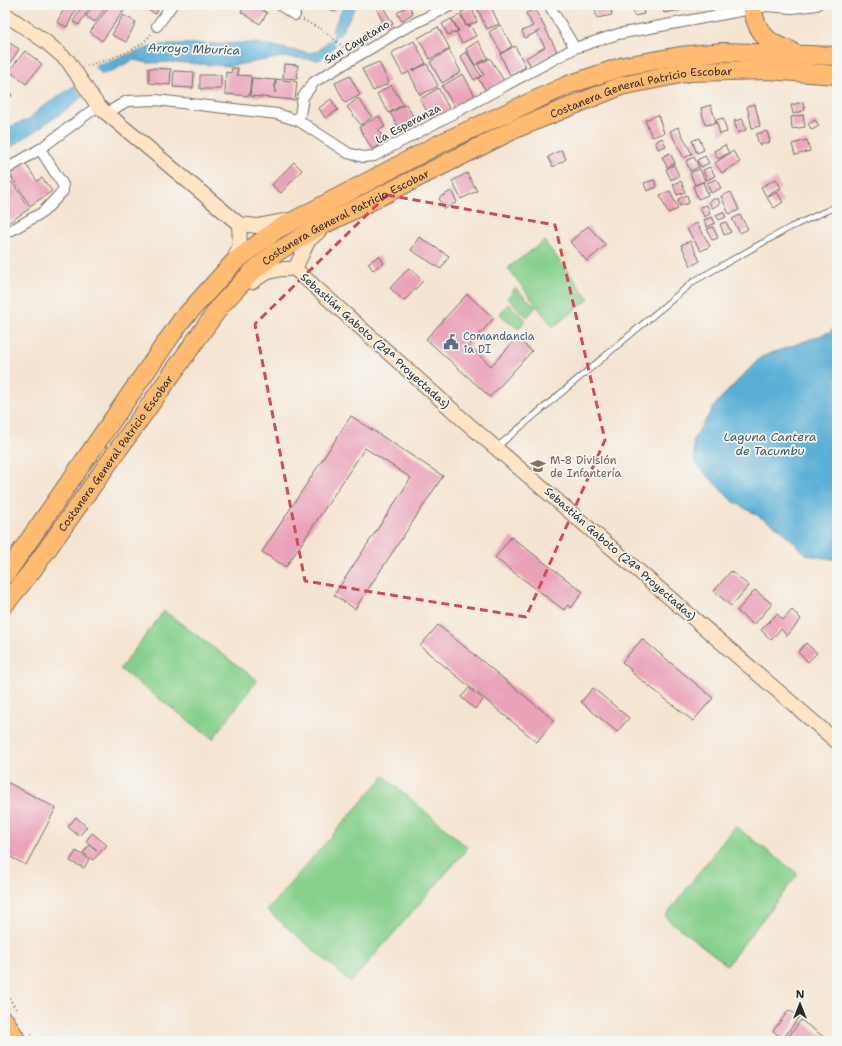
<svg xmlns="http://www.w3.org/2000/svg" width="842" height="1046" viewBox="0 0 842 1046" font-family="'Shantell Sans',sans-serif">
<rect width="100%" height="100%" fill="#f6f6f2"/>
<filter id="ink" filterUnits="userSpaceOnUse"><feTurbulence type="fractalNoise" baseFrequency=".025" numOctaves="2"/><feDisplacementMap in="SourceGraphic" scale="8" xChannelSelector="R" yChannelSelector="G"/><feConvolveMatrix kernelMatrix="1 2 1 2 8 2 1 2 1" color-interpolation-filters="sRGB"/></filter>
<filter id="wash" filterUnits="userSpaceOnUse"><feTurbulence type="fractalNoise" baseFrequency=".012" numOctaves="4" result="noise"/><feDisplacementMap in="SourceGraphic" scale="16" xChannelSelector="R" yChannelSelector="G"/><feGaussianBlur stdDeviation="0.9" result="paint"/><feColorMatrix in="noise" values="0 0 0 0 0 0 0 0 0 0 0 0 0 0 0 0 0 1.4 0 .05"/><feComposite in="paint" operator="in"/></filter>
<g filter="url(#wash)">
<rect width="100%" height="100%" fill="#f5e4d1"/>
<path fill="#87d08c" stroke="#597e5c" d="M 544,241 L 589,299 L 553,327 L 508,268 Z
M 515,288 L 536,307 L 527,317 L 507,298 Z
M 508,304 L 526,320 L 518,329 L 500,314 Z
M 164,611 L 257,680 L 213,739 L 120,669 Z
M 384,776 L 468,848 L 351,982 L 267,910 Z
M 735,826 L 798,874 L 727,965 L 665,917 Z"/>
<path fill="#59aed5" stroke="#426c80" d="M 344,5 L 357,5 L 339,36 L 332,31 Z
M 329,40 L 336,45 L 328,54 L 319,60 L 283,57 L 230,66 L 170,62 L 149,63 L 133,60 L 112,71 L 102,74 L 94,66 L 151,47 L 169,44 L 255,43 L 309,53 L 318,51 Z
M 74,86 L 82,97 L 69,108 L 5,151 L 5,129 L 29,119 L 38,110 Z
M 837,324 L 837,560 L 807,555 L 779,528 L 731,500 L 695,463 L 693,440 L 717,402 L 761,357 L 830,332 Z"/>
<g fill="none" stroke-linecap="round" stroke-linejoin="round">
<path stroke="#59aed5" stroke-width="3.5" d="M 330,45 L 337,31"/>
</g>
<g id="blocks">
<path fill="#eaa2b9" d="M 66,5 L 78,5 L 67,27 L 57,22 Z
M 82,5 L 91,5 L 79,25 L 73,22 Z
M 94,5 L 107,5 L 95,22 L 86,16 Z
M 110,5 L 127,6 L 102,41 L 90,32 Z
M 145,5 L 160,5 L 156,14 L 144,8 Z
M 245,5 L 255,5 L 267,13 L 260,24 L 241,12 Z
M 320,5 L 339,5 L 335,12 Z
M 382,5 L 393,24 L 386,28 L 376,8 Z
M 408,5 L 413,13 L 402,21 L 397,13 Z
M 483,5 L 490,5 L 499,24 L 487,29 L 477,8 Z
M 594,5 L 610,5 L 612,15 L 597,18 Z
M 626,5 L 642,5 L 644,14 L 634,16 L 633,9 L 627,10 Z
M 662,5 L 679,5 L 680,10 L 664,13 Z
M 472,8 L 477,22 L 466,26 L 461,12 Z
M 535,9 L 557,51 L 531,66 L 526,58 L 545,47 L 537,33 L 541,30 L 525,38 L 522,31 L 533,26 L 526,13 Z
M 123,15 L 136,22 L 126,42 L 112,35 Z
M 460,15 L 467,27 L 470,25 L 476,36 L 462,43 L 456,32 L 459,31 L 452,19 Z
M 451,19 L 458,31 L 448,35 L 442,24 Z
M 500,25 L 512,46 L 502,53 L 489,32 Z
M 438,27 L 450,49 L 430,59 L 418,38 Z
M 5,40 L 19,49 L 5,71 Z
M 414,41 L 426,63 L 412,71 L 427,64 L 438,86 L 420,95 L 409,72 L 403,75 L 391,53 Z
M 478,41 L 488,58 L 475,65 L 466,49 Z
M 515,46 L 526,67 L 510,75 L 500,54 Z
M 449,50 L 461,72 L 442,83 L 430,62 Z
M 25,51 L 42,64 L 26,84 L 9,71 Z
M 466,52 L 481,76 L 474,80 L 460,56 Z
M 490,58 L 504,81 L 486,91 L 478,78 L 484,75 L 478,65 Z
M 379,62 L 389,83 L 373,91 L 362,69 Z
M 284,64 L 298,65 L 297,79 L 283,78 Z
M 149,68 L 171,69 L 170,85 L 149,83 Z
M 232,68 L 238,68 L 237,75 L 251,76 L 249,96 L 225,94 L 226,72 L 231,73 Z
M 174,71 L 194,72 L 193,88 L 173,87 Z
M 463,74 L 475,96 L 455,107 L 442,86 Z
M 200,75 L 221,75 L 221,89 L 200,89 Z
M 350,76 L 360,95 L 345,103 L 335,83 Z
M 252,78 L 275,80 L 275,93 L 276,79 L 297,82 L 295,100 L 250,96 Z
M 391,85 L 403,104 L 389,113 L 377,94 Z
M 438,88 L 450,110 L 432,120 L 420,99 Z
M 5,90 L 12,95 L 5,105 Z
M 358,98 L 372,117 L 361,125 L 347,107 Z
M 331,99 L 338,110 L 325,118 L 319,108 Z
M 803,102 L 805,110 L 793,114 L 791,105 Z
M 406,104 L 420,128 L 404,137 L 390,113 Z
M 755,104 L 760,126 L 752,128 L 747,106 Z
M 711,105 L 716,123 L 705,125 L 701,108 Z
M 658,115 L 664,133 L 652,137 L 645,120 Z
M 803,115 L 805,127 L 792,129 L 791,117 Z
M 379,116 L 385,127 L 379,130 L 382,137 L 376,140 L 379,146 L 372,149 L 359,127 Z
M 723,118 L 727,132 L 720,134 L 716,120 Z
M 743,119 L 746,130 L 738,133 L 734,121 Z
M 815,120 L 819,126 L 812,130 L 808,124 Z
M 678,127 L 692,154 L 684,158 L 670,131 Z
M 767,131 L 770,142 L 759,145 L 756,134 Z
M 662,138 L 666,146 L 658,149 L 655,142 Z
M 699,138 L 704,150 L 697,153 L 692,141 Z
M 807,140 L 810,151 L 795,155 L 792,144 Z
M 725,145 L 729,153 L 718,159 L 714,151 Z
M 561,150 L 566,159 L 553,167 L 548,157 Z
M 733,151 L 740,162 L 722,173 L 715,163 Z
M 670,153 L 675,163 L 667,167 L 662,157 Z
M 705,156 L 709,163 L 701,167 L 697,160 Z
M 694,157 L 699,167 L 690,171 L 686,161 Z
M 294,162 L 302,170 L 281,193 L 272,185 Z
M 25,163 L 37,181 L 42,178 L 52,191 L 30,206 L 9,173 Z
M 674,165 L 679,176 L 671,180 L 666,169 Z
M 710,167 L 715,176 L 707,180 L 703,170 Z
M 700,169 L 705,181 L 695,185 L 690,173 Z
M 467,173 L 477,191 L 461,199 L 452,181 Z
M 716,179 L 721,188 L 711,193 L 707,183 Z
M 776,179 L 781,188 L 766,196 L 761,187 Z
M 9,180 L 10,183 L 12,182 L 29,209 L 5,225 L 5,182 Z
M 654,180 L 657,187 L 647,191 L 644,183 Z
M 681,181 L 685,192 L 677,195 L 673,184 Z
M 703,182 L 708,195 L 698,199 L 693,186 Z
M 451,191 L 457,202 L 444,209 L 439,198 Z
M 670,191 L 678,209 L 668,213 L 660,195 Z
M 731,192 L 739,210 L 729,214 L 721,196 Z
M 777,192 L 783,202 L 774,208 L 767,198 Z
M 687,195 L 689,203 L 680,206 L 678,199 Z
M 718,198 L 720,204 L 712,208 L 709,201 Z
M 707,205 L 710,214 L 704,217 L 700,207 Z
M 723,212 L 726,217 L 719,220 L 716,215 Z
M 740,215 L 748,229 L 740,233 L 732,219 Z
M 712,217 L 715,223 L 707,227 L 704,220 Z
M 726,222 L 731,232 L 724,235 L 720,224 Z
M 697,223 L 710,246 L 701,251 L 687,229 Z
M 588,226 L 606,245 L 587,261 L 570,242 Z
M 713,227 L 718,238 L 712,240 L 707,229 Z
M 419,237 L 449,256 L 441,269 L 411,250 Z
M 690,241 L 700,261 L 691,266 L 681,245 Z
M 379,256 L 384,263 L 373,270 L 368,263 Z
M 409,268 L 423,281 L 404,301 L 390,288 Z
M 467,294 L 494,318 L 469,346 L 491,366 L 517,338 L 532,351 L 490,397 L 426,339 Z
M 351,416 L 443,476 L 355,609 L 334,595 L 411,478 L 365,448 L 286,567 L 262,552 Z
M 511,537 L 583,592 L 571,608 L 568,605 L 564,610 L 495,558 Z
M 731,571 L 749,586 L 731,606 L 714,591 Z
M 755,590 L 772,604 L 754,625 L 737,611 Z
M 792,610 L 801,619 L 787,636 L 781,629 L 771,640 L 761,630 L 777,614 L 783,620 Z
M 438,625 L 554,720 L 537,742 L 420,646 Z
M 642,639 L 713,698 L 693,721 L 630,671 L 631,670 L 622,662 Z
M 806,643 L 817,653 L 808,662 L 798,652 Z
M 469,688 L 483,700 L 475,709 L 461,697 Z
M 593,688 L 629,718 L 617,732 L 581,702 Z
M 5,781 L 56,808 L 26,865 L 5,854 Z
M 76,817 L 87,827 L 79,836 L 68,827 Z
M 92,833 L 107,845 L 93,860 L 83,853 L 89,845 L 97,850 L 86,841 Z
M 76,851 L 89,859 L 84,868 L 70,861 Z
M 789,1010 L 799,1017 L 783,1039 L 773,1031 Z
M 801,1020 L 825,1038 L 827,1041 L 786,1040 Z"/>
</g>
</g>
<g filter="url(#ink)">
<use href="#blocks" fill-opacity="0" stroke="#726c65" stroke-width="1"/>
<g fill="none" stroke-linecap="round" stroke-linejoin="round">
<g stroke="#726c65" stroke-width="7">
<path id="lane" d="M 497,447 L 694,281 L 791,227 L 837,206"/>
</g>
<g stroke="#726c65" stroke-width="12">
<path id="street" d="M 280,5 L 295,15
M 549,5 L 575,48
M 157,26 L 172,5
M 107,113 L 127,101 L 156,100 L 277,114 L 299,121 L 348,153 L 363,157 L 374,156 L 575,48 L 618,34 L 767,6 L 792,8 L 817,5
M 299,121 L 303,97 L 314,82 L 403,29 L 452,5
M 5,170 L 40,149 L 98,106
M 5,234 L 43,212 L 63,191 L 63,185 L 40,149"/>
</g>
<g stroke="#726c65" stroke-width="16">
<path id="secondary" d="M 5,14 L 46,42 L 68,61 L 98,106 L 239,224
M 239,224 L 257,226 L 288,220
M 233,263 L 240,244 L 239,224
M 295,269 L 468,424 L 837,742
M 295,269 L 308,241 L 319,231
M 252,282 C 266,271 277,268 295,269"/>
</g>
<g stroke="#726c65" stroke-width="20">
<g id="highway">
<path d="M 752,8 C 757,32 767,44 790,50"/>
<path d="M 5,575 L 181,321 L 233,263 L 276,230 L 441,143 L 568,85 L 624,66 L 680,56 L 723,52 L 837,56"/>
<path id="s1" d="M 5,604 L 31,572 L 221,305 L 253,271 L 277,252 L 315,229 L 515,129 L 621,86 L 690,72 L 767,70 L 837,75"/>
<path d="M 5,1021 L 17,1041"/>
</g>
</g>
<path stroke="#726c65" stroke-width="2" stroke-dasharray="1 3" stroke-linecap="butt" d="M 303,20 L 321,29 L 347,50
M 87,66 C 109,58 137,53 151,34
M 5,991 L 17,1011
M 31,1034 L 36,1041"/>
<use href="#lane" stroke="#fff" stroke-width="5"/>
<use href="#street" stroke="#fff" stroke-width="10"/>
<use href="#secondary" stroke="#ffe4c6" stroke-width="14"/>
<use href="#highway" stroke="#ffbb71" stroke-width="18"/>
</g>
</g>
<path fill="none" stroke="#d1495b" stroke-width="3" stroke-dasharray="8 5" stroke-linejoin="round" d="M 387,195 L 555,225 L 605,440 L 526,617 L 305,581 L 255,324 Z"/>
<defs>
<g id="civic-bare" transform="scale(1.2)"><path d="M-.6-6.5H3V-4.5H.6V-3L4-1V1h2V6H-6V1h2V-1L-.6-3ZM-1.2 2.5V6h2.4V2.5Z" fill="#5c6f8a" stroke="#f6f6f2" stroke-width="2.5" paint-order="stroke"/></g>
<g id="school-bare" transform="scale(1.2)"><path d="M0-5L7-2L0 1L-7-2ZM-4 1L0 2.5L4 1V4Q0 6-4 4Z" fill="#8d6e63" stroke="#f6f6f2" stroke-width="2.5" paint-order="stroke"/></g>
</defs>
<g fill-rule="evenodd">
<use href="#civic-bare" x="451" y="342"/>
<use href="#school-bare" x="538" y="466"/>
</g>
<g text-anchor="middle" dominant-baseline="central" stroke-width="3.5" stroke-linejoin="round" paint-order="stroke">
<g font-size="11" fill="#2b2b2b" stroke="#f6f6f2">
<text transform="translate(357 42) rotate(-31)">San Cayetano</text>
<text stroke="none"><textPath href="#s1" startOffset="847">Costanera General Patricio Escobar</textPath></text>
<text transform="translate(408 124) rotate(-28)">La Esperanza</text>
<text stroke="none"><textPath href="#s1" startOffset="523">Costanera General Patricio Escobar</textPath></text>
<text transform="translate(375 341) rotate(42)">Sebastián Gaboto (24ª Proyectadas)</text>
<text stroke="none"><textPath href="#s1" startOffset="187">Costanera General Patricio Escobar</textPath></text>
<text transform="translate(620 554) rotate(41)">Sebastián Gaboto (24ª Proyectadas)</text>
</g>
<g font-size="11" fill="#4e5e75" stroke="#f6f6f2" text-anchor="start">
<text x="463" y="336">Comandancia<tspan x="463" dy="13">1a DI</tspan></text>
</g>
<g font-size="11" fill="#785e54" stroke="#f6f6f2" text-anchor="start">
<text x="550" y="460">M-8 División<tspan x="550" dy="13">de Infantería</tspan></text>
</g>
<g font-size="12" font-style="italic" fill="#3b5966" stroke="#f6f6f2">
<text transform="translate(194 49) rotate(2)">Arroyo Mburica</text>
<text x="770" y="437">Laguna Cantera<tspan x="770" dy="14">de Tacumbu</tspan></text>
</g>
</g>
<rect width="842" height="1046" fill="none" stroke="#f6f6f2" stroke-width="20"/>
<g transform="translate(800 1004)" stroke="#f6f6f2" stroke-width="3" paint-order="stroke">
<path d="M0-3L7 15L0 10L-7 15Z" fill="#2b2b2b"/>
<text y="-6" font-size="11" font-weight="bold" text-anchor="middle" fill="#2b2b2b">N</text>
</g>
</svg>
